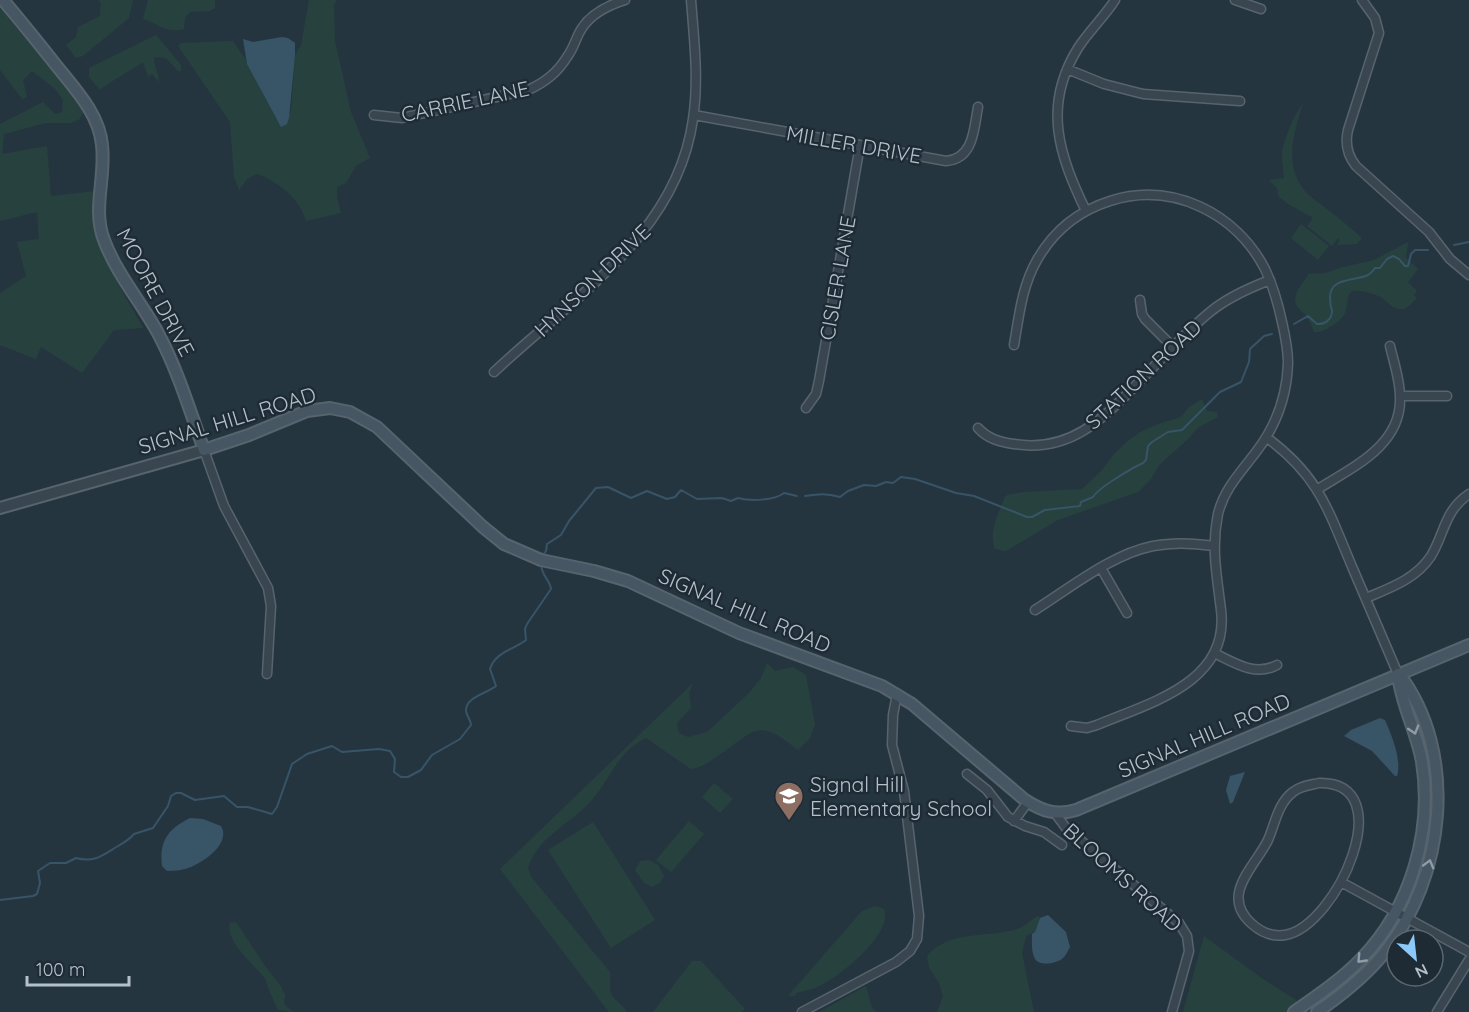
<svg xmlns="http://www.w3.org/2000/svg" width="1469" height="1012" viewBox="0 0 1469 1012" font-family="Quicksand,sans-serif">
<rect width="100%" height="100%" fill="#253540"/>
<path fill="#27413f" d="M 98,0 L 133,0 L 129,18 L 83,56 L 76,58 L 66,45 L 76,37 L 78,27 L 100,16 L 101,3 Z
M 148,0 L 215,0 L 215,8 L 210,11 L 190,12 L 185,18 L 184,29 C 166,34 158,23 143,19 Z
M 309,0 L 337,0 L 334,5 L 335,41 L 351,112 L 370,158 L 356,166 L 346,183 L 337,187 L 337,198 L 341,213 L 306,221 C 299,198 280,183 258,174 L 248,178 L 239,190 L 234,177 L 230,122 L 178,46 L 181,43 L 233,41 L 244,57 L 276,118 L 287,124 L 291,109 L 295,55 L 301,45 Z
M 0,7 L 84,110 L 80,119 L 71,123 L 46,123 L 4,134 L 2,154 L 47,146 L 51,196 L 95,191 C 94,202 93,214 95,225 C 101,261 126,296 143,328 L 114,330 L 82,373 L 41,347 L 36,359 L 0,345 L 0,293 L 26,276 L 17,242 L 39,239 L 37,212 L 0,221 L 0,124 L 43,102 L 55,114 L 62,112 L 63,100 L 55,89 L 32,71 L 23,80 L 27,97 L 22,99 L 0,70 Z
M 156,35 L 181,65 L 181,71 L 178,71 L 166,58 L 157,57 L 154,58 C 154,67 159,73 159,82 L 152,74 L 148,77 L 143,62 C 130,71 112,80 100,90 L 89,77 L 89,68 Z
M 1303,103 C 1294,132 1283,165 1305,191 C 1311,198 1320,203 1327,209 C 1339,218 1351,228 1362,238 L 1357,244 L 1337,245 L 1340,240 L 1338,238 L 1332,246 L 1307,226 L 1313,218 L 1288,204 L 1278,196 L 1277,188 L 1269,180 L 1284,178 C 1284,170 1281,161 1282,153 C 1283,141 1295,113 1303,103 Z
M 1301,224 L 1329,246 L 1318,260 L 1291,238 Z
M 1408,242 L 1406,258 L 1418,269 L 1408,282 L 1417,291 L 1414,295 L 1417,298 C 1414,301 1410,306 1406,308 C 1396,313 1388,302 1381,297 C 1371,293 1362,290 1352,291 C 1345,298 1349,307 1344,315 C 1340,322 1321,334 1314,332 C 1312,328 1311,323 1308,319 C 1303,310 1292,307 1296,295 C 1297,288 1305,282 1308,274 L 1325,273 L 1343,267 L 1374,260 Z
M 1202,399 L 1207,411 L 1217,412 L 1218,417 L 1199,427 L 1187,440 L 1160,464 L 1151,479 L 1138,492 L 1058,520 L 1006,551 L 995,549 C 988,532 999,514 1004,498 L 1007,495 L 1023,492 L 1082,489 L 1102,470 L 1114,454 L 1129,440 L 1142,431 L 1158,424 L 1181,417 L 1188,408 Z
M 767,663 L 775,671 L 793,667 L 806,675 L 815,725 L 810,738 L 798,750 C 755,715 755,732 716,757 C 707,763 703,767 691,769 L 646,738 C 617,752 611,778 591,801 C 571,824 538,836 528,868 L 532,878 L 610,972 C 611,980 608,990 613,997 C 618,1003 623,1005 627,1012 L 609,1012 L 500,869 L 693,683 L 689,693 L 691,708 L 677,723 L 679,733 L 688,737 L 707,732 L 749,693 L 761,678 Z
M 714,783 L 733,799 L 720,813 L 702,797 Z
M 689,821 L 704,834 L 671,872 L 656,860 Z
M 593,822 L 655,920 L 611,948 L 548,850 Z
M 649,860 L 658,865 L 664,876 L 660,883 L 652,887 L 644,883 L 635,870 L 640,861 Z
M 875,906 L 884,909 C 894,934 836,980 815,988 C 809,990 803,991 796,993 L 795,996 L 788,996 L 862,911 Z
M 1038,916 L 1040,918 L 1035,932 L 1026,936 L 1022,953 L 1034,1012 L 937,1012 L 943,997 L 939,983 L 929,968 L 927,956 C 949,930 984,938 1014,930 C 1024,928 1029,921 1038,916 Z
M 236,922 L 265,966 L 281,986 L 285,995 L 284,1004 L 293,1012 L 278,1010 C 274,1001 268,989 266,980 C 256,965 225,943 230,923 Z
M 1204,936 L 1263,979 L 1315,1012 L 1183,1012 Z
M 692,961 L 701,961 L 745,1009 L 742,1012 L 653,1012 Z
M 866,986 L 872,1008 L 877,1012 L 819,1012 Z"/>
<path fill="#385467" d="M 282,37 L 288,38 L 295,43 L 295,55 L 289,118 L 287,124 L 281,127 L 247,64 L 243,39 L 253,42 Z
M 1380,718 L 1385,720 C 1392,736 1402,760 1397,776 L 1395,776 L 1372,751 L 1344,736 L 1351,730 Z
M 1245,772 L 1233,802 L 1230,804 L 1226,790 L 1230,776 Z
M 190,818 L 203,819 L 221,826 C 231,843 205,861 191,867 C 183,870 175,871 167,871 L 162,866 C 159,841 168,829 190,818 Z
M 1048,915 L 1066,932 L 1070,947 C 1068,951 1065,957 1062,959 C 1055,964 1039,966 1035,959 C 1031,952 1032,942 1032,934 L 1035,932 L 1040,918 Z"/>
<g fill="none" stroke-linecap="round" stroke-linejoin="round">
<path stroke="#385467" stroke-width="2" d="M 1454,245 L 1469,242
M 1294,324 L 1308,316 L 1317,324 C 1325,325 1332,319 1332,311 C 1330,305 1330,303 1330,297 C 1330,277 1356,281 1368,275 C 1370,274 1374,270 1375,268 L 1380,268 L 1387,259 L 1393,256 L 1399,259 L 1405,266 L 1408,266 L 1411,254 L 1415,250 L 1428,250
M 805,496 C 819,494 826,493 840,497 L 848,491 L 864,485 L 876,486 L 886,482 L 893,483 L 901,477 L 915,479 L 956,493 L 974,496 L 1027,517 L 1032,517 L 1045,510 L 1080,506 L 1081,502 L 1093,497 C 1098,488 1132,468 1143,463 L 1146,460 L 1148,446 L 1152,442 L 1168,432 L 1182,430 L 1220,392 L 1241,382 L 1249,362 L 1250,349 L 1264,336 L 1272,334
M 543,555 L 546,551 L 547,544 L 561,535 L 569,521 L 596,488 L 608,487 L 631,498 L 647,491 L 667,499 L 675,497 L 681,490 L 697,499 L 722,498 L 731,501 L 738,498 C 750,501 774,501 784,493 L 797,496
M 0,900 L 33,896 L 37,894 L 40,883 L 38,871 L 50,863 L 66,863 L 76,858 C 95,863 103,855 118,846 C 125,842 129,840 134,834 L 153,828 L 168,806 L 171,796 L 176,793 L 181,793 L 195,800 L 224,796 L 237,807 L 248,807 L 272,814 L 277,807 L 292,764 L 307,754 L 332,746 L 342,752 L 379,749 L 390,751 L 395,759 L 394,772 L 401,777 L 408,777 L 421,770 L 432,755 L 460,739 L 471,725 C 471,720 466,715 466,711 C 465,697 488,693 496,686 L 490,669 C 495,652 515,649 526,640 L 525,629 L 527,624 L 551,589 C 550,580 541,575 541,564"/>
<g stroke="#57646d" stroke-width="11">
<path id="minor" d="M 1235,0 L 1261,9
M 1362,0 L 1375,18 L 1379,33 L 1348,130 C 1345,143 1347,155 1356,166 L 1429,232 L 1450,259 L 1469,275
M 1067,69 L 1104,84 L 1143,94 L 1240,101
M 374,115 L 402,118 L 528,90 C 544,83 558,72 567,57 C 574,48 576,37 582,28 C 592,13 609,5 625,0
M 694,115 L 946,161 C 974,159 974,128 978,107
M 1086,211 C 1059,155 1042,106 1078,48 C 1089,31 1104,17 1115,0
M 1140,300 L 1142,314 L 1145,319 L 1173,347
M 1014,345 C 1019,316 1022,286 1037,260 C 1053,232 1078,211 1110,201 C 1172,181 1236,213 1265,269 C 1273,286 1278,303 1282,322 C 1285,335 1288,348 1288,363 C 1287,396 1276,426 1256,452 C 1241,472 1224,489 1218,514 C 1211,549 1217,576 1221,610 C 1230,683 1149,703 1097,725 L 1087,728 L 1071,726
M 494,372 C 572,298 677,235 693,119 C 699,80 694,39 691,0
M 1400,396 L 1447,396
M 806,408 L 816,394 L 819,381 L 860,145
M 978,428 C 988,439 1000,442 1014,444 C 1070,453 1103,419 1139,382 C 1162,359 1184,333 1210,312 C 1228,297 1249,288 1270,280
M 1266,437 C 1320,477 1328,510 1353,569 C 1368,604 1383,639 1398,674
M 204,450 L 224,506 L 268,588 L 271,606 L 267,674
M 1318,489 C 1353,467 1402,445 1400,397 C 1400,380 1394,363 1390,346
M 1101,568 L 1127,613
M 1366,598 C 1390,588 1416,579 1431,556 C 1445,533 1444,511 1469,494
M 1035,610 C 1070,588 1112,554 1153,546 C 1173,542 1194,543 1214,546
M 1214,653 C 1235,663 1255,677 1277,665
M 967,774 L 987,790 L 1008,817 L 1025,826 L 1044,832 L 1062,845
M 1319,783 C 1402,781 1337,926 1285,935 C 1273,937 1261,932 1252,924 C 1219,895 1255,867 1268,840 C 1275,824 1278,803 1293,792 C 1300,786 1310,785 1319,783 Z
M 1055,813 L 1066,828 L 1179,923 L 1187,936 L 1189,951 L 1172,1012
M 1014,821 L 1028,802
M 1341,882 L 1469,952
M 802,1012 L 896,962 L 910,951 L 917,939 L 919,916 L 904,791 L 892,745 L 893,715 L 897,694
M 1437,1012 L 1469,960"/>
</g>
<g stroke="#57646d" stroke-width="14">
<path id="tertiary" d="M 0,508 L 204,450"/>
</g>
<g stroke="#57646d" stroke-width="14">
<path id="secondary" d="M 3,0 C 20,20 36,40 52,60 C 72,86 99,112 102,145 C 106,178 92,209 104,240 C 117,275 142,303 159,335 C 178,371 190,411 204,450 L 249,435 L 307,411 L 330,408 L 350,412 L 377,427 L 483,527 L 504,544 L 541,560 L 594,571 L 628,581 L 739,633 L 882,686 L 912,704 L 1025,800 C 1042,811 1056,816 1076,810 L 1469,645
M 1294,1012 C 1318,995 1342,979 1362,958 C 1411,907 1433,831 1422,762 C 1417,732 1401,705 1398,674
M 1317,1012 C 1342,995 1366,976 1385,952 C 1445,877 1459,753 1399,674"/>
</g>
<use href="#minor" stroke="#394650" stroke-width="8"/>
<use href="#tertiary" stroke="#394650" stroke-width="10"/>
<use href="#secondary" stroke="#475663" stroke-width="10"/>
</g>
<defs><path id="oneway-chevron" d="M-2-3.5L2.5 0L-2 3.5" fill="none" stroke-width="1.6" stroke-linecap="round" stroke-linejoin="round" transform="scale(1.5)"/></defs>
<g stroke="#8e9ca6">
<use href="#oneway-chevron" transform="translate(1414 730) rotate(73)"/>
<use href="#oneway-chevron" transform="translate(1429 864) rotate(-75)"/>
<use href="#oneway-chevron" transform="translate(1361 959) rotate(134)"/>
</g>
<defs>
<g id="school-pin" transform="scale(1.5)"><path d="M0 17L-7.5 6A9.5 9.5 0 1 1 7.5 6Z" fill="#8d6e63" stroke="#1e2b35"/><path d="M0-5L7-2L0 1L-7-2ZM-4 1L0 2.5L4 1V4Q0 6-4 4Z" fill="#fff"/></g>
</defs>
<g fill-rule="evenodd">
<use href="#school-pin" x="789" y="796"/>
</g>
<g text-anchor="middle" dominant-baseline="central" stroke-width="5" stroke-linejoin="round" paint-order="stroke">
<g font-size="21" fill="#b5c1ca" stroke="#1e2b35">
<text transform="translate(465 101) rotate(-12)">CARRIE LANE</text>
<text transform="translate(854 144) rotate(10)">MILLER DRIVE</text>
<text transform="translate(837 278) rotate(-80)">CISLER LANE</text>
<text transform="translate(592 280) rotate(-44)">HYNSON DRIVE</text>
<text transform="translate(156 292) rotate(62)">MOORE DRIVE</text>
<text transform="translate(1143 374) rotate(-43)">STATION ROAD</text>
<text transform="translate(227 420) rotate(-17)">SIGNAL HILL ROAD</text>
<text transform="translate(745 610) rotate(23)">SIGNAL HILL ROAD</text>
<text transform="translate(1204 735) rotate(-23)">SIGNAL HILL ROAD</text>
<text transform="translate(1123 877) rotate(42)">BLOOMS ROAD</text>
</g>
<g font-size="21" fill="#b5c1ca" stroke="#1e2b35" text-anchor="start">
<text x="810" y="784">Signal Hill<tspan x="810" dy="24">Elementary School</tspan></text>
</g>
</g>
<g transform="translate(1415 958) rotate(153)"><circle r="28" fill="#1e2b35" stroke="#5a6771" stroke-width="1.5"/>
<path d="M0-4.5L10 22L0 15L-10 22Z" fill="#8cc8f9"/>
<text y="-9" font-size="16" font-weight="bold" text-anchor="middle" fill="#b5c1ca">N</text>
</g>
<path d="M27 976v9h102v-9" fill="none" stroke="#b5c1ca" stroke-width="3"/>
<text x="36" y="976" font-size="18" fill="#b5c1ca" stroke="#1e2b35" stroke-width="4.5" paint-order="stroke">100 m</text>
</svg>
